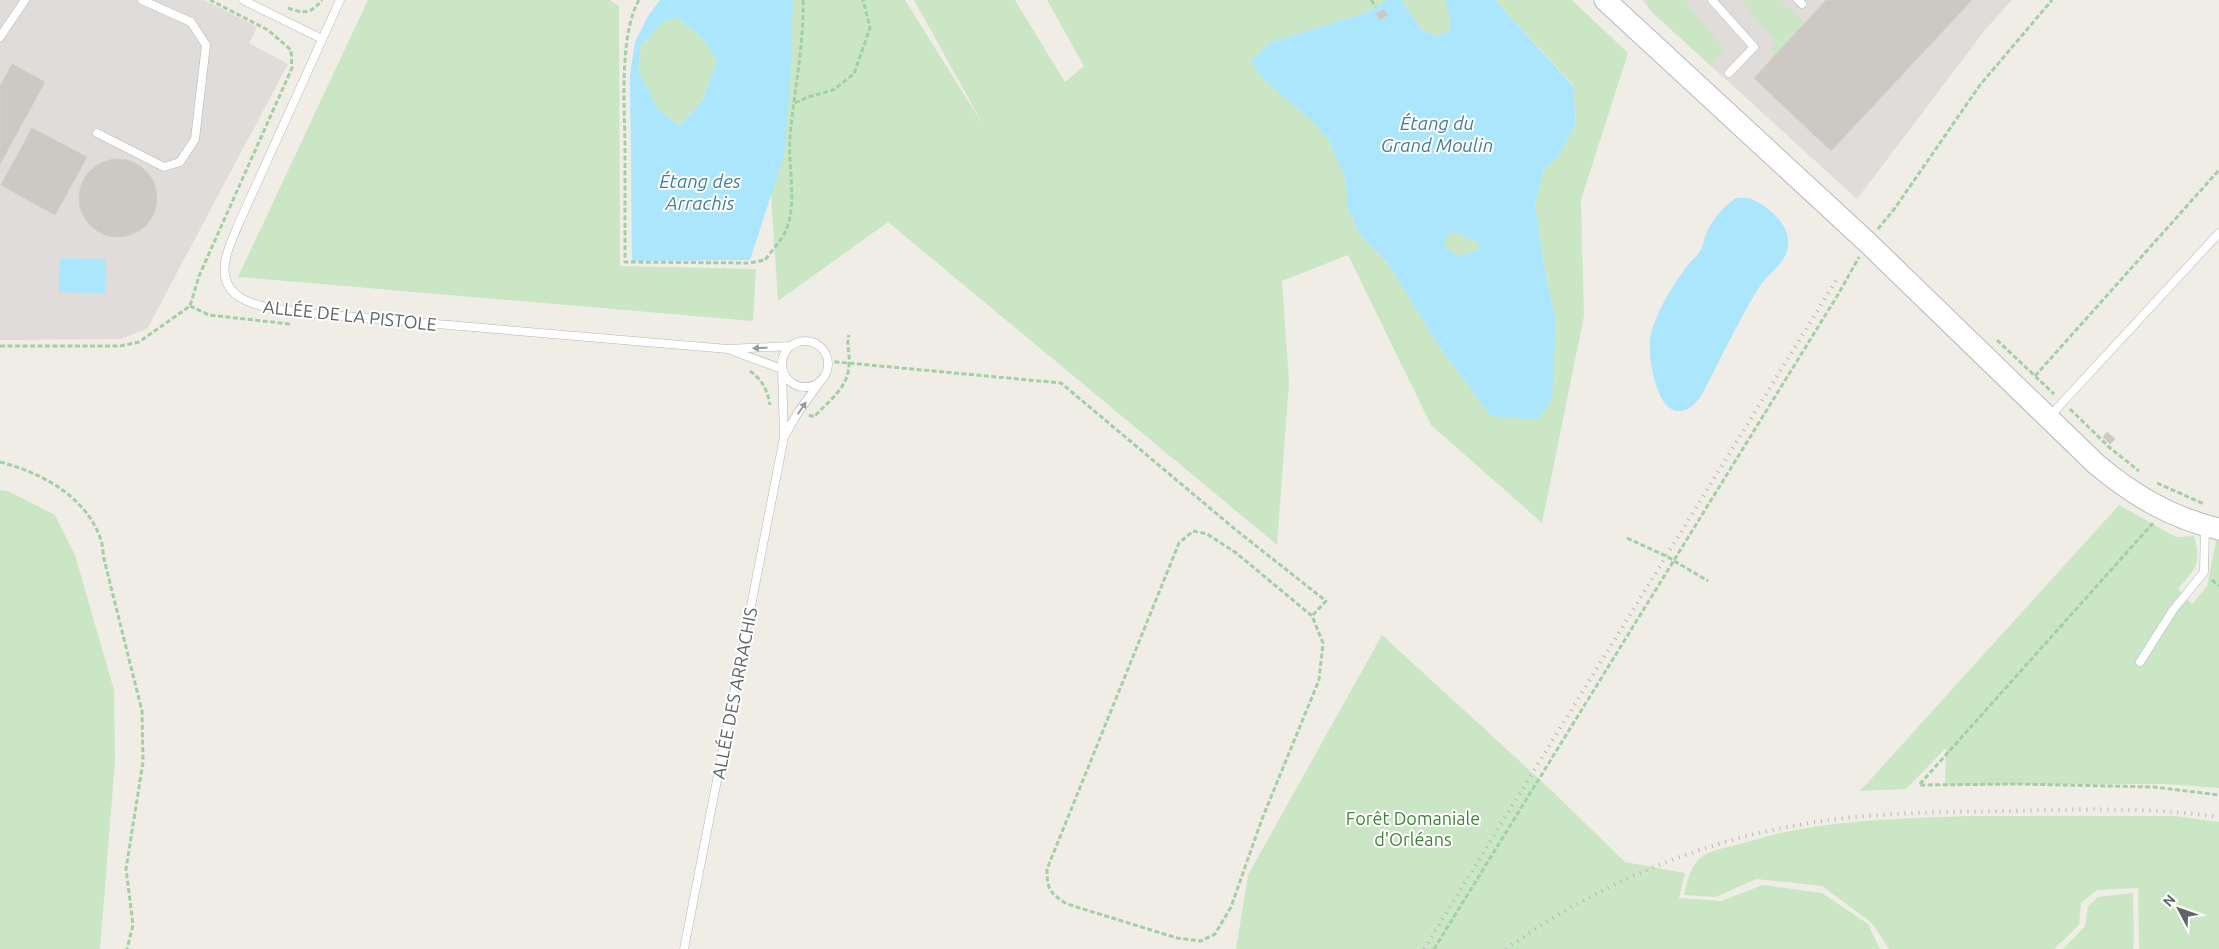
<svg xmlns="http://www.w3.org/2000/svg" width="2219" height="949" viewBox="0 0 2219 949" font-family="Ubuntu,sans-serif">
<rect width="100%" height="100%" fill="#f0ede7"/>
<path fill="#dfdcd9" d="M 0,0 L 204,0 L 257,27 L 249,43 L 288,64 L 147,329 L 120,339 L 0,340 Z
M 1642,0 L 2012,0 L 1985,30 L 1857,199 L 1654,14 Z"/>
<path fill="#cbe6c5" d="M 368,0 L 610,0 L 619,6 L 620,266 L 756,269 L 753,321 L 238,277 Z
M 758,0 L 905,0 L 985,128 L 914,0 L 1015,0 L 1065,82 L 1084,66 L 1047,0 L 1387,0 L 1368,12 L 1271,42 L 1287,99 L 1312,121 L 1328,139 L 1346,180 L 1347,207 L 1361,236 L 1389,265 L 1438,345 L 1490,415 L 1507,418 L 1556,321 L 1546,277 L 1535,204 L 1544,169 L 1557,158 L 1576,123 L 1573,85 L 1495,0 L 1572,0 L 1628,53 L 1581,200 L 1584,316 L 1542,523 L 1431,425 L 1348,255 L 1282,281 L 1289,382 L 1277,545 L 888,222 L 778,301 Z
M 1401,0 L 1446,0 L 1446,4 L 1452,19 L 1449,31 L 1437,36 L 1422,30 Z
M 1648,0 L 1684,0 L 1724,49 L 1710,65 L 1654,14 L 1648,7 Z
M 1741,0 L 1780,0 L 1805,22 L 1776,54 L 1771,49 L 1776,43 Z
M 677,17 L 704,40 L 717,61 L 702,101 L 679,126 L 658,109 L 638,70 L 641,45 L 663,22 Z
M 1453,232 L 1477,242 L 1481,247 C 1464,256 1458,260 1443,246 L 1448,233 Z
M 0,490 L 8,491 L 55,515 L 75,555 L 114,690 L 115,761 L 100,949 L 0,949 Z
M 2119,505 L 2176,537 L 2194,536 C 2202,565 2196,568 2178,589 L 2192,604 L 2207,586 L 2216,541 L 2219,541 L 2219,788 L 2163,784 L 1945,785 L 1946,748 L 1906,789 L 1860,791 Z
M 1382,635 L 1549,788 L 1625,862 L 1685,873 L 1679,898 L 1721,901 L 1763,885 L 1822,893 L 1868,924 L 1880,949 L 1236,949 L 1248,875 Z
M 1966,816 L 2175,816 L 2219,822 L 2219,949 L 2139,949 L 2138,888 L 2097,890 L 2081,903 L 2079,925 L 2054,949 L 1889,949 L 1872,923 L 1822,886 L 1756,879 L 1716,897 L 1684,895 C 1688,880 1690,864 1704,855 C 1714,849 1729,847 1740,844 C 1814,820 1890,819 1966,816 Z
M 2133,893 L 2134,943 L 2133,949 L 2063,949 L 2085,926 L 2088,906 L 2098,897 Z"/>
<path fill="#abe6fc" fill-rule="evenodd" d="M 660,0 L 793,0 L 790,90 L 784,155 L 750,260 L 632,261 L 630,75 L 635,42 L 648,16 ZM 677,17 L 704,40 L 717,61 L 702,101 L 679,126 L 658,109 L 638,70 L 641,45 L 663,22 Z
M 1387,0 L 1401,0 L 1422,30 L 1437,36 L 1449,31 C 1454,12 1445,14 1446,0 L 1495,0 L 1573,86 L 1576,123 L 1557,158 L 1544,169 L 1535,204 L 1546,277 L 1556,321 L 1552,398 L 1547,408 L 1538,419 L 1507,418 L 1490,415 L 1438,345 L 1389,265 L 1361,236 L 1347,207 L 1346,180 L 1328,139 L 1312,121 L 1260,76 L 1251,61 L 1271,42 L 1368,12 ZM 1453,232 L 1477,242 L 1480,247 C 1464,256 1458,260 1444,245 L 1448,234 Z
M 1736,198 C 1741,198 1747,197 1751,199 C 1771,207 1796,230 1786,254 C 1781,266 1767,275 1760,286 C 1741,316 1726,348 1710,379 C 1705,389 1699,401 1691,407 C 1659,429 1648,361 1650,341 C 1652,319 1671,288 1684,270 C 1689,263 1696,257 1701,250 C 1704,244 1704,237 1707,232 C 1713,219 1724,206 1736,198 Z
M 60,258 L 106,259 L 105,294 L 59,292 Z"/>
<path fill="#ccc8c4" stroke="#d5cec6" d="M 1826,0 L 1972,0 L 1831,151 L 1754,78 Z
M 1384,9 L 1388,15 L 1379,20 L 1376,14 Z
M 12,64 L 45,82 L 0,164 L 0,86 Z
M 32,128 L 87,157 L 55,215 L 1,185 Z
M79 198a39 39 0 1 1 78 0a39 39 0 1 1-78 0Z
M 2107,432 L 2115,439 L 2110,444 L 2103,437 Z"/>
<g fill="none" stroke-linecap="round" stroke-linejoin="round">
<g stroke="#b2b6b9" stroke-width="9">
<path id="lane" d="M 243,0 L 322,39
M 340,0 L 238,225 C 234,236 228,247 226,258 C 214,308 275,308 308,313 L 728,349 L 791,346
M 1712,0 L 1754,47 L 1729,73
M 1798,0 L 1802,4
M 0,37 L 25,0
M 97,133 L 164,167 L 180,162 L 195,139 L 206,45 L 191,22 L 142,0
M782 364a23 23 0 1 1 46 0a23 23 0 1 1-46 0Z
M 2050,416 L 2219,233
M 785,435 L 799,411 L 820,382
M 2140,662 L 2173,610 L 2204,572 L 2205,527
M 684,949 L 784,437 L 782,369 L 733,351"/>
</g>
<g stroke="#b3b8bb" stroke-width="23">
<path id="secondary" d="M 1605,0 L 1867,242 L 2096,464 C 2133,495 2171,518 2219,529"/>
</g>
<path stroke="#a3cfa7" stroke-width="3" stroke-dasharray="5 2.5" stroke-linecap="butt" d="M 639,0 C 620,33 624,102 625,140 C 625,181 625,221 625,262 L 749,263 L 765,260 C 772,250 783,239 787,228 C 797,200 788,167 790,137 C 794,91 804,46 803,0
M 1371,0 L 1376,7
M 288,8 C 305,14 310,14 322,0
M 795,103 L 808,97 L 833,90 L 854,74 L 870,28 L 863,0
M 1878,229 L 1895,208 L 1980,85 L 2052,0
M 190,306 L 209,315 L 290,324
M 1997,340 L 2054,394
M 0,346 L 120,346 L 139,342 L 190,306 L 199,276 L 292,68 L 291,50 L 268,30 L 210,0
M 827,361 L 1061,383 L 1236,530 L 1326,601 L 1312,616
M 750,371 C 763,381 767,389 770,405
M 2035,376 L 2219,170
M 2070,409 L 2110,448 L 2139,471
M 809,415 L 814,417 C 829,400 849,388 849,363 C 850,353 846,345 849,335
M 0,462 C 42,473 86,496 101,540 C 103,547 103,556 105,563 L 142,711 L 143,762 L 126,869 L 133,925 L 127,949
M 2157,483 L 2204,504
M 2153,523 L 1919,785 L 2019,784 L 2154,787 L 2219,795
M 1193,531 L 1207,534 L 1235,552 L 1312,616 L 1323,643 L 1319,680 L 1262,819 L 1231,907 L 1215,934 L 1201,941 L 1177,938 L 1067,904 C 1050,893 1047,890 1047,869 L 1179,543 Z
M 1627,538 L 1666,556 L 1708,581
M 2212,580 L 2219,586
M 1434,949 L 1839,293 L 1859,257"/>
<use href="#lane" stroke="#fff" stroke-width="8"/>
<use href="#secondary" stroke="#fff" stroke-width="21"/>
<path stroke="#b5b6b7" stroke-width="4" stroke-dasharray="1 6" stroke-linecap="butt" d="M 1424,949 L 1837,279
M 1506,949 C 1592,887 1699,841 1804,824 C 1872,812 1942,812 2011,811 C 2081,809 2150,807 2219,817"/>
</g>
<defs><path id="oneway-solid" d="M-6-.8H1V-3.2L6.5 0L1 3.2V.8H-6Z" transform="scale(1.25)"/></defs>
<g fill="#979a9c">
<use href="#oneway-solid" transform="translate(760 348) rotate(177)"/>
<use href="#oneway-solid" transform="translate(802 408) rotate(-56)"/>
</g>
<g text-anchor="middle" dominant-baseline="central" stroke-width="4" stroke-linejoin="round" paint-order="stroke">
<g font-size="18" fill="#5f6467" stroke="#fff">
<text transform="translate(350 315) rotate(6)">ALLÉE DE LA PISTOLE</text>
<text transform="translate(734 693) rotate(-79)">ALLÉE DES ARRACHIS</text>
</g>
<g font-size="18" fill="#418438" stroke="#fff">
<text x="1413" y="818">Forêt Domaniale<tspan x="1413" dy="21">d'Orléans</tspan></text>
</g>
<g font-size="19" font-style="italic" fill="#417d9e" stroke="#fff">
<text x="1437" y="123">Étang du<tspan x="1437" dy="22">Grand Moulin</tspan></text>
<text x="700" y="181">Étang des<tspan x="700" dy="22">Arrachis</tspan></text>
</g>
</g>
<g transform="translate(2179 909) rotate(311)" stroke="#ffffff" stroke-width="4" paint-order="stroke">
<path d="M0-4L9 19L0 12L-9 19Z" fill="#5f6467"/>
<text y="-8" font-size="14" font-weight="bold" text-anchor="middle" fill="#5f6467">N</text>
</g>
</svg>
